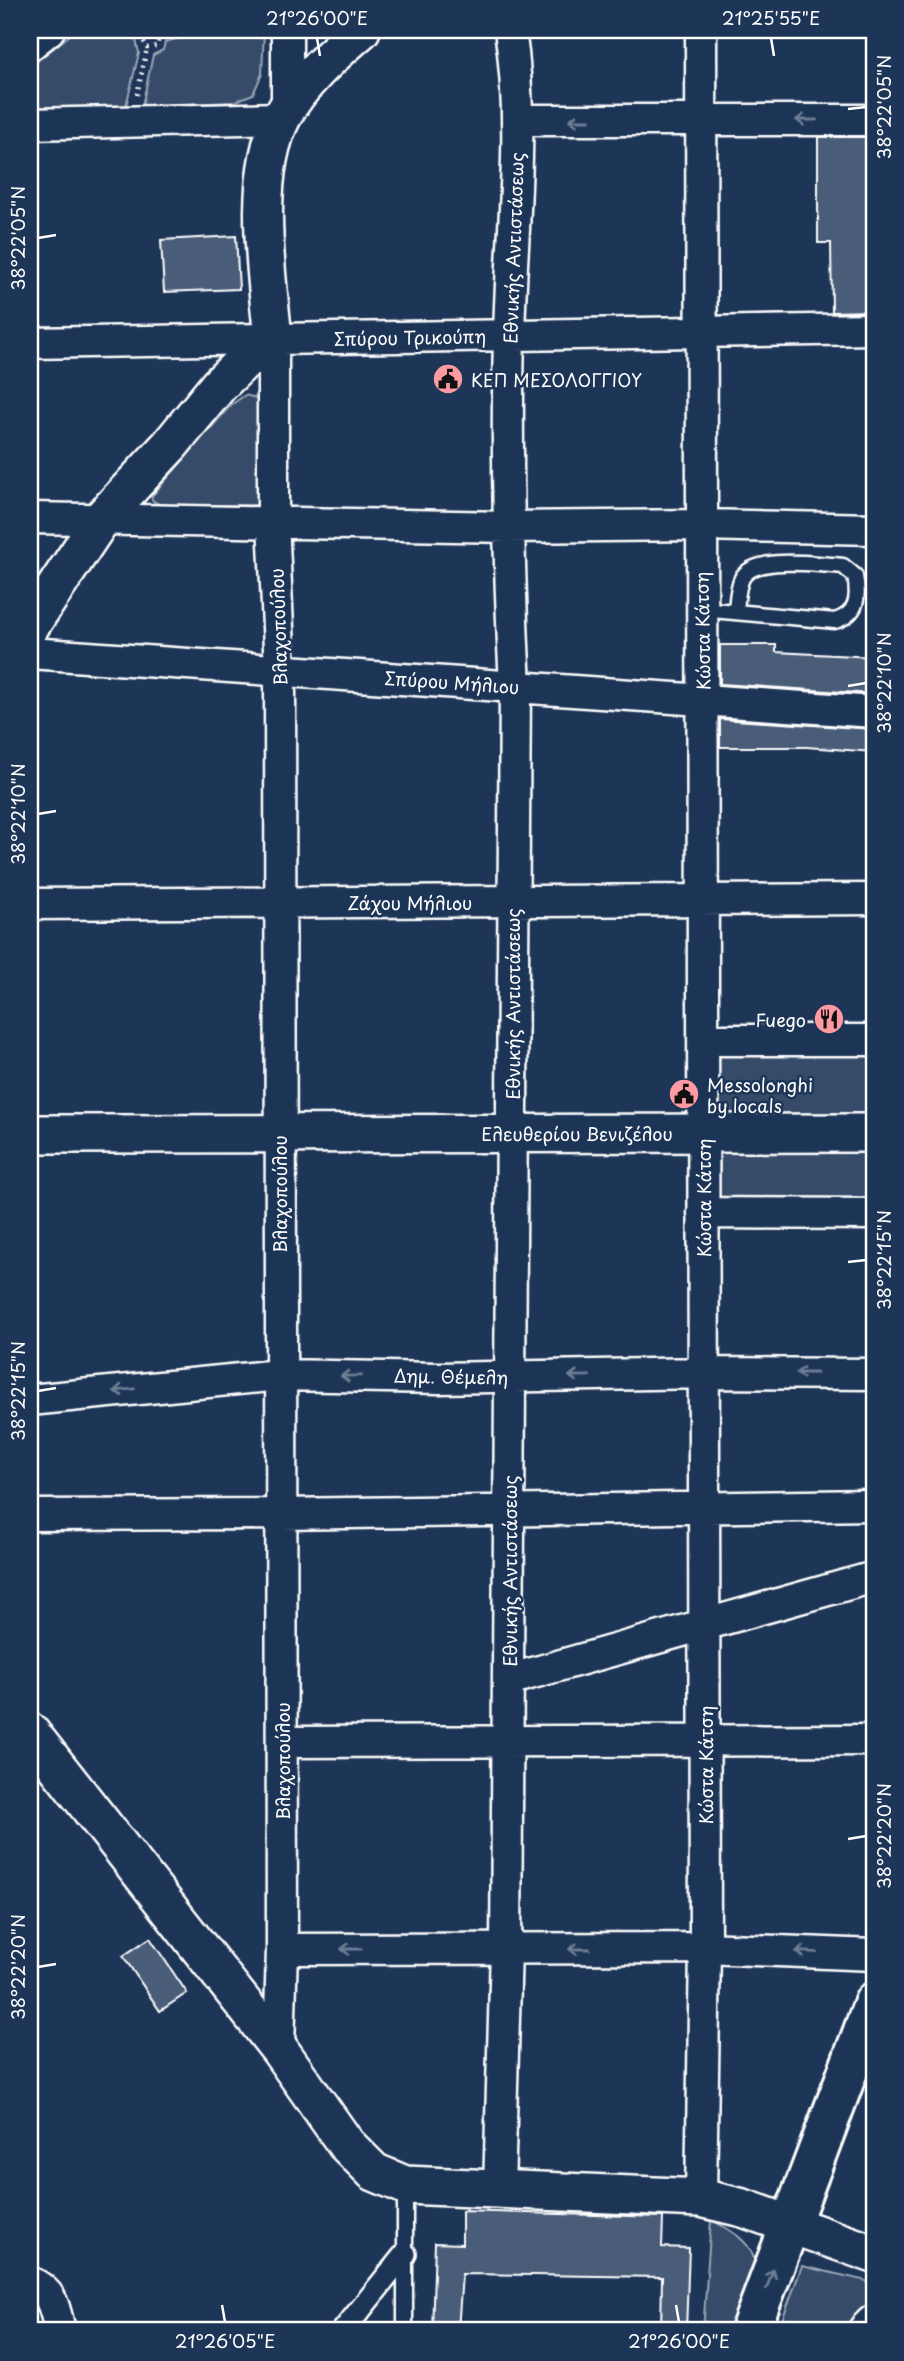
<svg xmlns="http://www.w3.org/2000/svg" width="904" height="2361" viewBox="0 0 904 2361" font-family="'Playpen Sans',sans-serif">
<rect width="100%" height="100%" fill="#1d3557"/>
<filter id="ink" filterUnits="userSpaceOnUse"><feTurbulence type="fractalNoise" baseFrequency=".0143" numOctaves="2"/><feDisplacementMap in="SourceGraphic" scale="14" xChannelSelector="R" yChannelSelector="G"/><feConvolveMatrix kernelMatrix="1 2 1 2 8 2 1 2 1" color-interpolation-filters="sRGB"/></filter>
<g filter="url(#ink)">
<path fill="#364b69" stroke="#9aa5b4" stroke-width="2" d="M 76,30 L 134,31 L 139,53 L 126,106 L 30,109 L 30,67 Z
M 210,30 L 264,30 L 262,74 L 253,94 L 234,102 L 142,106 L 153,55 L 163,50 L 165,42 Z
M 245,395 L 256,398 L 260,405 L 262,505 L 163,506 L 153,501 L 151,497 L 231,405 Z
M 874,1051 L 874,1113 L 714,1115 L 713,1052 Z
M 874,1144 L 874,1199 L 713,1201 L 713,1145 Z
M 711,2220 C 777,2252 755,2277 732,2331 L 703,2331 Z
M 802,2266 L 867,2281 L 871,2300 L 842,2331 L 778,2331 Z"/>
<path fill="#4a5d79" stroke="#fff" stroke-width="2" d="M 818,137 L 874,137 L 874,311 L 832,312 L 831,243 L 818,243 Z
M 236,236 L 239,289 L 164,292 L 161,240 Z
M 720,645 L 776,645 L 776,652 L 874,657 L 874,694 L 720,684 Z
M 720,719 L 874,729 L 874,752 L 806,747 L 720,747 Z
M 150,1938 L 187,1993 L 160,2011 L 123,1956 Z
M 462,2211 L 663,2217 L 662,2247 L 689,2248 L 686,2331 L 661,2331 L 662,2277 L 462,2274 L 458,2331 L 432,2331 L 435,2243 L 462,2244 Z"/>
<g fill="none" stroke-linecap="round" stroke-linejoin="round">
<g stroke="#fff" stroke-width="19">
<path id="service" d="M 701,609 L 835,621 C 858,614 859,597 855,576 L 843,566 L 833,565 C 811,564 754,556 742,578 C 737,588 737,601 736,611
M 405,2331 L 405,2186"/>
</g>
<g stroke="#fff" stroke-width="26">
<path id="pedestrian" d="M 343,2331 L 405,2254"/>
</g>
<g stroke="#fff" stroke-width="35">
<path id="minor" d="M 287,30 L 287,108
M 701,30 L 705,1948 L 701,2198
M 30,45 L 49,30
M 519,120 L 874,120
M 30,124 L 281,118
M 273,339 L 273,521 L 280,670 L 282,1949 L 279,2049
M 30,343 L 874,329
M 30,518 L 507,527 L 702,525 L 874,529
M 30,653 L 874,712
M 30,904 L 874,899
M 703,1040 L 874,1040
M 703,1213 L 874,1214
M 30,1400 L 279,1375 L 439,1378 L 704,1373 L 874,1374
M 30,1515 L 281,1514 L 874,1505
M 508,1680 L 874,1577
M 282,1742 L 874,1740
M 282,1949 L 705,1948 L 874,1955
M 499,2189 L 506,1949 L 515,687 C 509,570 506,454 509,337 C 511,235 526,132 510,30
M 30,2282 C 53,2291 55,2309 60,2331"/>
</g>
<g stroke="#fff" stroke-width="42">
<path id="tertiary" d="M 30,626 L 102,518 L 170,445 L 219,385 L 252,353 L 273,339 C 267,274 251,177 282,117 C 300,83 332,55 361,30
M 30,1134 L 874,1133
M 30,1732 L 279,2049 L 346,2144 L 374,2172 L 405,2185 L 701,2198 L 743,2208 L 874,2254
M 867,2331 L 874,2324"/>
</g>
<g stroke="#fff" stroke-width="44">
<path id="secondary" d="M 750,2331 L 874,2002"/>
</g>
<path stroke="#fff" stroke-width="4.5" stroke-dasharray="2 5" stroke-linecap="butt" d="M 148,30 L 142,38 L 147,48 L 157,46 L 160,35
M 155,30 L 160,35
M 160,35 L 178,30
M 137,95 L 147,48"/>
<use href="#service" stroke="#1d3557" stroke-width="14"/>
<use href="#pedestrian" stroke="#1d3557" stroke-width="21"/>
<use href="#minor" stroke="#1d3557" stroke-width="30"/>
<use href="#tertiary" stroke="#1d3557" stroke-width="37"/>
<use href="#secondary" stroke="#1d3557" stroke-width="38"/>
</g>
<defs><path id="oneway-shaft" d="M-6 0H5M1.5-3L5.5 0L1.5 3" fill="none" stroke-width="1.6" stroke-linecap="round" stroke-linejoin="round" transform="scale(1.75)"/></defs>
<g stroke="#6c7c92">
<use href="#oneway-shaft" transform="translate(579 120) rotate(180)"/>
<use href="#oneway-shaft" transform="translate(806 120) rotate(-180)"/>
<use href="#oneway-shaft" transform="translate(806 1373) rotate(-180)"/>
<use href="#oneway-shaft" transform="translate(351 1376) rotate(179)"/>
<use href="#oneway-shaft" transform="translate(579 1376) rotate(179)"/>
<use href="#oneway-shaft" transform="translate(124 1390) rotate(174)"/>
<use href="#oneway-shaft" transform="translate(351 1949) rotate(-180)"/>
<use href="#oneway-shaft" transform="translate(579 1949) rotate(180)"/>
<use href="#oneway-shaft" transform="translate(806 1952) rotate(-178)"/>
<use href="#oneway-shaft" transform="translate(770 2279) rotate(-69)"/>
</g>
</g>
<path fill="none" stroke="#fff" stroke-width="2.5" d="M 317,38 L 320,56M 771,38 L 774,56M 848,109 L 866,107M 38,238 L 56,235M 848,686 L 866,683M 38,814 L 56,811M 848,1262 L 866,1260M 38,1391 L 56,1388M 848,1839 L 866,1836M 38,1967 L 56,1964M 222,2305 L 225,2322M 676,2305 L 679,2322"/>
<defs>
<g id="civic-disc" transform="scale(1.575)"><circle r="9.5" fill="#ff9aa2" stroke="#1d3557"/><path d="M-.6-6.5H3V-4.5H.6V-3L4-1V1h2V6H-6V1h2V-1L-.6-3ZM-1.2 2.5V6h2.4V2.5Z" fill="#111"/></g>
<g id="restaurant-disc" transform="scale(1.575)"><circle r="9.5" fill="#ff9aa2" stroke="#1d3557"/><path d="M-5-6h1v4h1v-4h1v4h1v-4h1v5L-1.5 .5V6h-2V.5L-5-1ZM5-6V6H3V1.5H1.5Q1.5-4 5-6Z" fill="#111"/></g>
</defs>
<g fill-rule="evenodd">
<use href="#civic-disc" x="448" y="379"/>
<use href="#restaurant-disc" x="829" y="1019"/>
<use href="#civic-disc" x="684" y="1094"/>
</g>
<g text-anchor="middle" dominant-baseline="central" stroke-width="5" stroke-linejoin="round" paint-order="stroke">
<g font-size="18" fill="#fff" stroke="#1d3557">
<text transform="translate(513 248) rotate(-88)">Εθνικής Αντιστάσεως</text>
<text transform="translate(410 337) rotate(-1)">Σπύρου Τρικούπη</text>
<text transform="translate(278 627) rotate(-92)">Βλαχοπούλου</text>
<text transform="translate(702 631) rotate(-91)">Κώστα Κάτση</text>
<text transform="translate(452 682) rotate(4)">Σπύρου Μήλιου</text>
<text x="410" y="902">Ζάχου Μήλιου</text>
<text transform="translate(512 1004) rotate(-90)">Εθνικής Αντιστάσεως</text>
<text x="577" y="1133">Ελευθερίου Βενιζέλου</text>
<text transform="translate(279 1194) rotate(-90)">Βλαχοπούλου</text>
<text transform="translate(703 1198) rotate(-90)">Κώστα Κάτση</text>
<text transform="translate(451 1376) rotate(1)">Δημ. Θέμελη</text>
<text transform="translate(509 1571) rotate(-90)">Εθνικής Αντιστάσεως</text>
<text transform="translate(282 1761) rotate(-90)">Βλαχοπούλου</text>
<text transform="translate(705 1765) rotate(-90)">Κώστα Κάτση</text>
</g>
<g font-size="18" fill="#fff" stroke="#1d3557" text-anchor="start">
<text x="471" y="379">ΚΕΠ ΜΕΣΟΛΟΓΓΙΟΥ</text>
<text x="806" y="1019" text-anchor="end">Fuego</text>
<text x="707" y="1084">Messolonghi<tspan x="707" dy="21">by locals</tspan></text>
</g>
</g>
<rect width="904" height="2361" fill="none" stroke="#1d3557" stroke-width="77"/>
<rect x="38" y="38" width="828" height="2284" fill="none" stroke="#fff" stroke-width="2.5"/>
<g font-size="18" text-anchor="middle" fill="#fff">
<text x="317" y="25">21°26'00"E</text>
<text x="771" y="25">21°25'55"E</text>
<text transform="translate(885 107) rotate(-90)" y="6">38°22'05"N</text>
<text transform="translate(19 238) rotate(-90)" y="6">38°22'05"N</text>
<text transform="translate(885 683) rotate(-90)" y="6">38°22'10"N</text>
<text transform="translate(19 814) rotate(-90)" y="6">38°22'10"N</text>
<text transform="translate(885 1260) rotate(-90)" y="6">38°22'15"N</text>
<text transform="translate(19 1391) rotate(-90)" y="6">38°22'15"N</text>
<text transform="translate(885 1836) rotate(-90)" y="6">38°22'20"N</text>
<text transform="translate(19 1967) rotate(-90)" y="6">38°22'20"N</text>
<text x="225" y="2348">21°26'05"E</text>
<text x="679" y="2348">21°26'00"E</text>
</g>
</svg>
